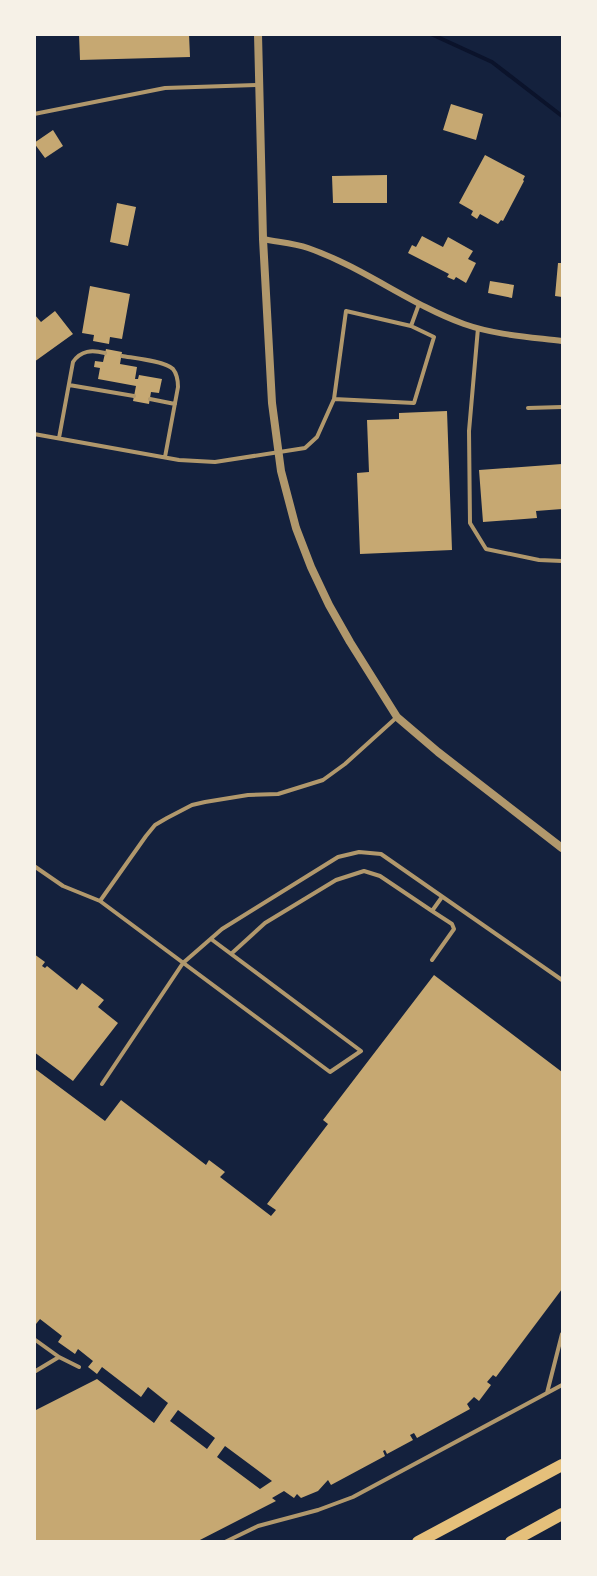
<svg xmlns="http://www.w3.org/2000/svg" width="597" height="1576" viewBox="0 0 597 1576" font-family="Ubuntu,sans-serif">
<rect width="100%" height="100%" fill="#14213d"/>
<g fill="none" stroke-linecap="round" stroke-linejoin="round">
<path stroke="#0b132b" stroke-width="4" d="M 431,34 L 492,62 L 562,116"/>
</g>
<path fill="#c6a872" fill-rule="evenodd" d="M 79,34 L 189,34 L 190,57 L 80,60 Z
M 451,104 L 483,114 L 476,140 L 443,130 Z
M 53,130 L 63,146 L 45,158 L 34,143 Z
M 485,155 L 525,176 L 523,180 L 524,181 L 503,221 L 501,220 L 498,224 L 480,214 L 477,219 L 471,215 L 473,211 L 459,203 Z
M 387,175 L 387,203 L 333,203 L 332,176 Z
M 117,203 L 136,207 L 128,246 L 110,242 Z
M 422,236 L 443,247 L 448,237 L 473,251 L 468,259 L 476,263 L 466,283 L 456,277 L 454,280 L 447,277 L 449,274 L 408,253 L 412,245 L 416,247 Z
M 558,263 L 562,263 L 562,297 L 555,296 Z
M 490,281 L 514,285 L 512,298 L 488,293 Z
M 90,286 L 130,294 L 122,339 L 110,337 L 109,344 L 93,341 L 94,335 L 82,333 Z
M 55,311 L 73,334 L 34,362 L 34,314 L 41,322 Z
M 106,349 L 122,352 L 120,364 L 137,367 L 135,379 L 138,379 L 139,375 L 162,379 L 159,393 L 151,392 L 149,404 L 133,401 L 136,386 L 98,379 L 100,368 L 94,367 L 95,361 L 103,362 Z
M 447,411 L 452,550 L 360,554 L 357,473 L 369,472 L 367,420 L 399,419 L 399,413 Z
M 562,464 L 562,509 L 536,511 L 537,518 L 483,522 L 479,470 Z
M 34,954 L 45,962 L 42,966 L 45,968 L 47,966 L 77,990 L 82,983 L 104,1000 L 98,1007 L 118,1023 L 73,1081 L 34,1052 Z
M 434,975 L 562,1072 L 562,1289 L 496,1377 L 493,1375 L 487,1382 L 491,1385 L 479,1401 L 474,1397 L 467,1404 L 470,1409 L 417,1438 L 414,1433 L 410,1435 L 413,1440 L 387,1454 L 385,1450 L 383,1451 L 385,1456 L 331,1485 L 328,1480 L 318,1491 L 301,1498 L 297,1494 L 294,1498 L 284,1491 L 272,1498 L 276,1501 L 196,1542 L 34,1542 L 34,1411 L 97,1379 L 154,1423 L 168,1403 L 148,1387 L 141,1397 L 102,1367 L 97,1374 L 88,1367 L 93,1361 L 78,1349 L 75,1354 L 58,1342 L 62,1336 L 40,1319 L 36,1324 L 34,1323 L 34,1068 L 105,1121 L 121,1100 L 206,1165 L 209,1160 L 225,1172 L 220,1177 L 271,1216 L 276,1210 L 267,1204 L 328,1124 L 323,1120 ZM 178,1410 L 215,1438 L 207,1449 L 170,1421 ZM 225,1446 L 272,1481 L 260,1489 L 217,1457 Z"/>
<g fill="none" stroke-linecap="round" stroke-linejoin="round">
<path stroke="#b1986c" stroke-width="4" d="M 34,114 L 165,88 L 259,85
M 478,328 L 469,431 L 470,523 L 486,549 L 539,560 L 562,561
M 122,356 C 133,358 165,361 173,369 C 177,374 178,381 178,387 L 165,457
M 69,385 L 134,396
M 150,399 L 175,404
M 334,399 L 414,403 L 434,337 L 411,326
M 528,408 L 562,407
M 34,434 L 179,460 L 215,462 L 305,448 L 317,437 L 334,399 L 346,311 L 411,326 L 419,304
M 59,438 L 73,362 C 81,350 92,350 105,353
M 34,866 L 63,886 L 100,901 L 330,1072 L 361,1051 L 211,939
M 100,901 L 146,836 L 155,825 L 167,818 L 192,805 L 205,802 L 248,795 L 278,794 L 323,780 L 345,764 L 397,717
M 231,954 L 265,923 L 336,880 L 364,871 L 380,876 L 432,911 L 442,897
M 432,960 L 454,929 L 452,924 L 432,911
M 102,1084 L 183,963 L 222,929 L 338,857 L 359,852 L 381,854 L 562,980
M 34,1339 L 59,1357
M 34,1372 L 59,1357 L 79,1367
M 547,1393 L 562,1334
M 225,1542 L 258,1526 L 318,1510 L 353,1497 L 562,1385"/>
<path stroke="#b1986c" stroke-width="6" d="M 263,239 C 277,242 294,243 308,248 C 363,267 409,304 464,324 C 495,335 530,337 562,341"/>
<path stroke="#b1986c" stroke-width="8" d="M 258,34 L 263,239 L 272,403 L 281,471 L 296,528 L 311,567 L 329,605 L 350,642 L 397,717 L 438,752 L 562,848"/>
<path stroke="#e5c07b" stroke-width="12" d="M 418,1542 L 562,1465
M 511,1542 L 562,1514"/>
</g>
<rect width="597" height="1576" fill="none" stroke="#f6f1e7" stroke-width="72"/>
</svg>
